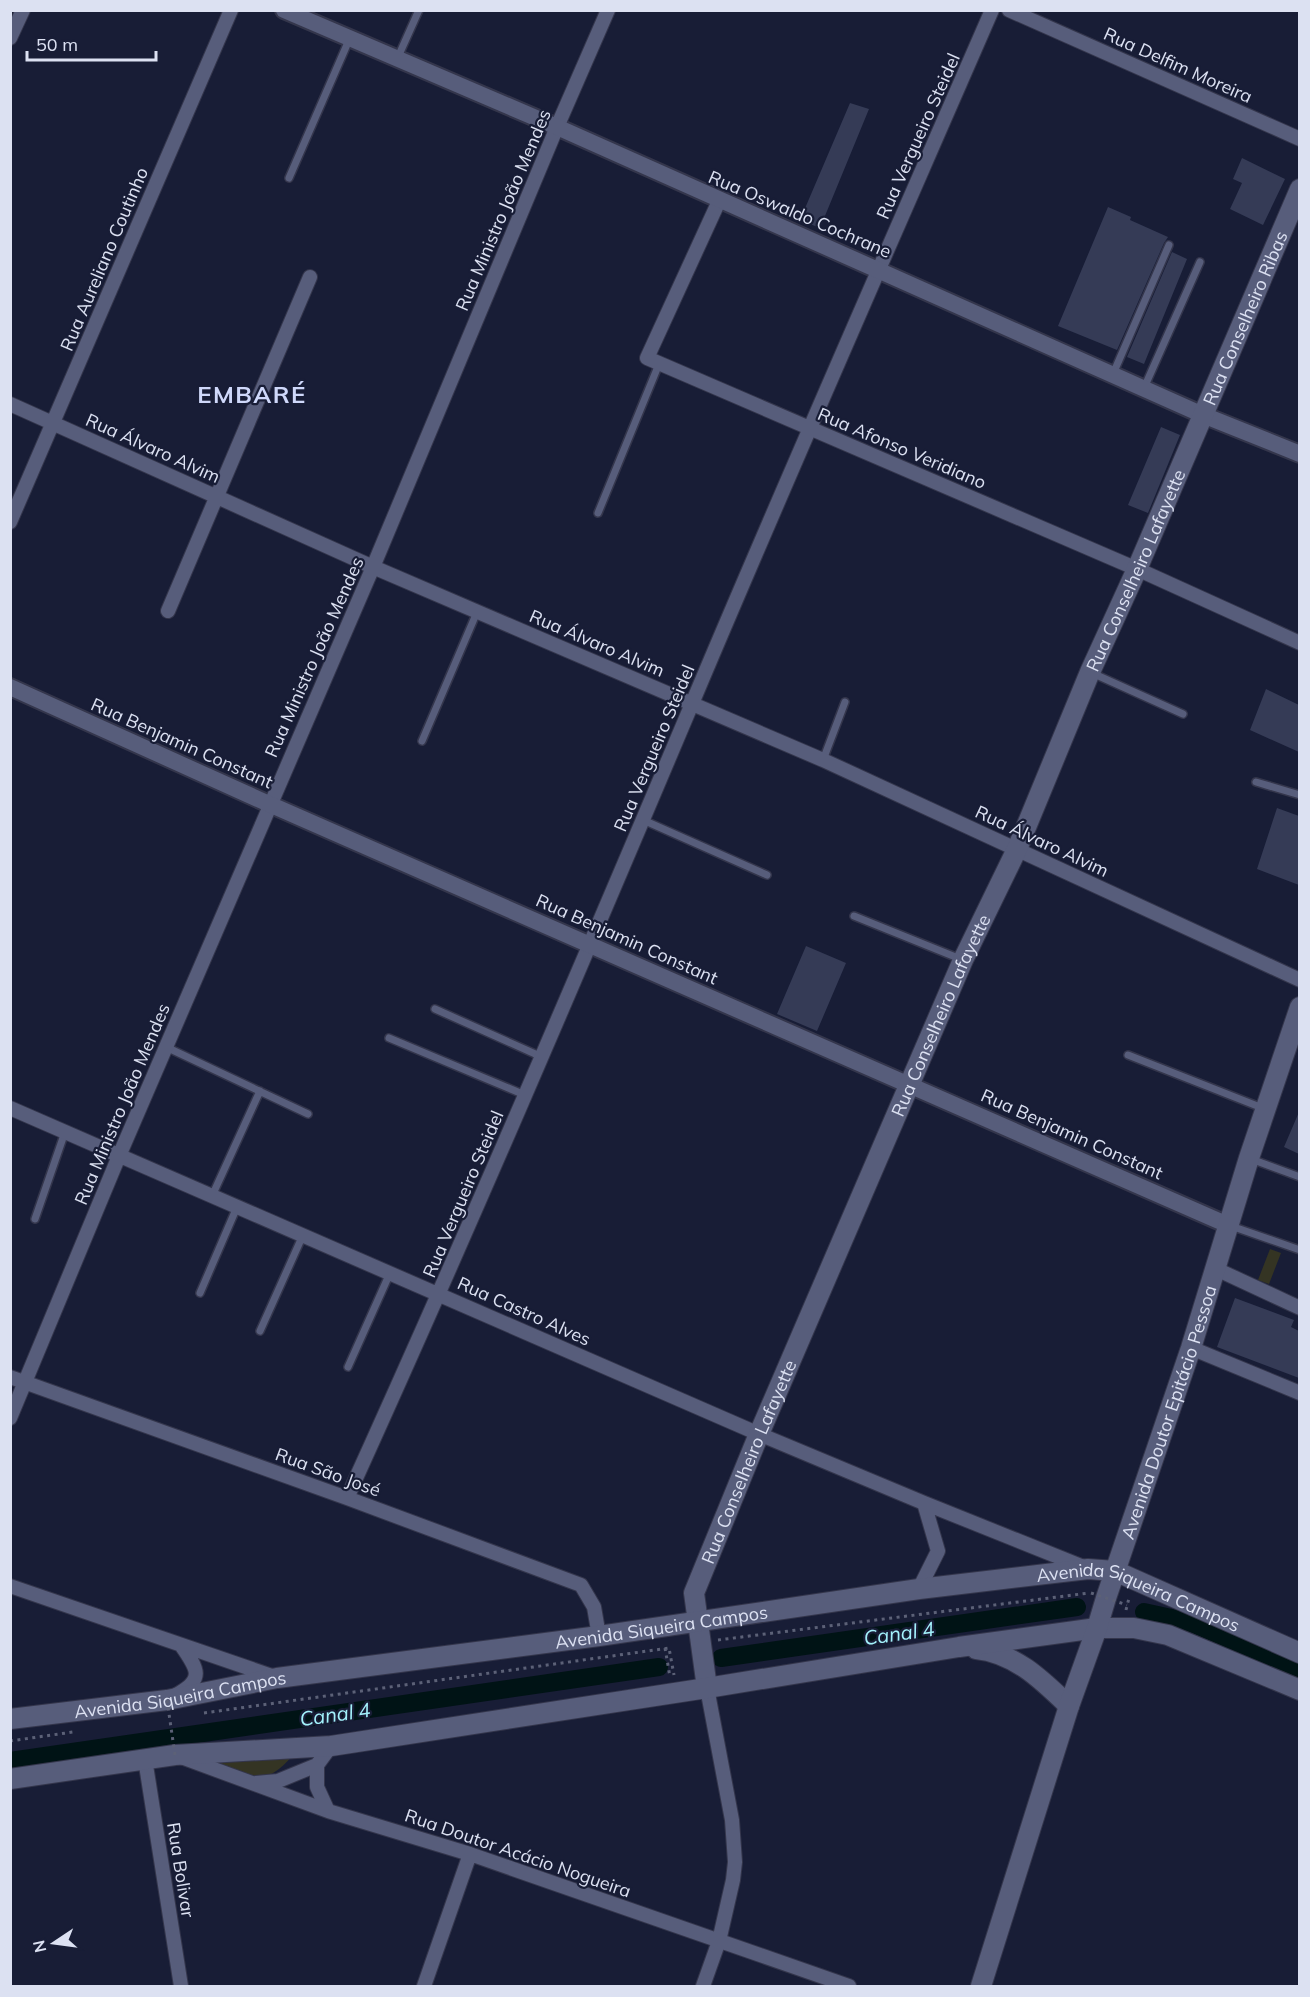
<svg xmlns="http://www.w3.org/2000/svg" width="1310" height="1997" viewBox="0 0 1310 1997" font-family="Mulish,sans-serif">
<rect width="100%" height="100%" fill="#181d36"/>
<path fill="#343423" d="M 1270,1249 L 1281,1253 L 1269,1284 L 1258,1280 Z
M 298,1749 C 288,1761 276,1776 259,1778 C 251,1778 210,1763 199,1760 Z"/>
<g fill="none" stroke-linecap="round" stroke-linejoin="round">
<path stroke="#001315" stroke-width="18" d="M 1144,1612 L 1176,1619 L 1194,1624 L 1300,1670
M 721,1658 L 1077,1607
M 10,1761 L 659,1667"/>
</g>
<path fill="#353b56" d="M 850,103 L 869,109 L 820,228 L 800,220 Z
M 1242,158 L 1285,179 L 1263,225 L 1230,209 L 1242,183 L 1233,179 Z
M 1108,207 L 1131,217 L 1130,220 L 1168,237 L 1164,243 L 1117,350 L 1058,326 Z
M 1172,252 L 1187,259 L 1144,364 L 1127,357 Z
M 1161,427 L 1180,435 L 1148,513 L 1128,505 Z
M 1266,689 L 1299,705 L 1299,752 L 1250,730 Z
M 1277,808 L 1299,816 L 1299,885 L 1257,869 Z
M 806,946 L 846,963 L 817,1031 L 777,1014 Z
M 1299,1112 L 1299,1154 L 1284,1147 Z
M 1235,1298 L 1294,1320 L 1291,1327 L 1299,1331 L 1299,1378 L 1217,1347 Z"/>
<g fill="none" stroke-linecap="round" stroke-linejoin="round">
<g stroke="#34364c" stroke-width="10">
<path id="service" d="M 398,57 L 419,10
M 289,178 L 349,40
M 1113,374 L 1169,245
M 1144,388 L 1200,262
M 598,513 L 659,364
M 1092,673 L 1183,714
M 422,741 L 477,612
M 823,760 L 845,702
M 1256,782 L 1300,795
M 643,820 L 767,875
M 854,916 L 963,960
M 435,1009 L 542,1057
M 389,1038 L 525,1095
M 166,1047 L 308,1114
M 1128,1055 L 1265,1109
M 1251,1159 L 1300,1177
M 212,1196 L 260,1091
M 35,1219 L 65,1132
M 1231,1226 L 1300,1250
M 200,1293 L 237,1207
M 260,1331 L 303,1235
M 348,1367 L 390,1273"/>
</g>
<g stroke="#34364c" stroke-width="16">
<path id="minor" d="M 1009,10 L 1300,139
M 10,38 L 23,10
M 719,201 L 647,358 L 1137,569 L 1300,643
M 10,404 L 373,567 L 823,760 L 1300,980
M 10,522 L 231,10
M 168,611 L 310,277
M 10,1108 L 759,1434 L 924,1503 L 1086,1568
M 1216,1269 L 1300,1308
M 1191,1348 L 1300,1393
M 10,1377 L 347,1498 L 581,1585 L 594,1607 L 599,1636
M 10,1418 L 119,1156 L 373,567 L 557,127 L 608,10
M 347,1498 C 466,1236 579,971 691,706 C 789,473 891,242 992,10
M 10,1586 L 275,1677
M 919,1589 L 938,1551 L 924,1503
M 176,1695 C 206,1679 197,1668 181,1645
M 181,1757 L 328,1811 L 470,1854 L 849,1986
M 145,1759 L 181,1986
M 256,1783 L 278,1781 L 317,1765
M 328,1811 L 317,1787 L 317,1765 L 331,1746
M 424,1986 L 470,1854
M 703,1986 L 719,1941 L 733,1880 L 735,1862 L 732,1820 L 707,1688"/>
</g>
<g stroke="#34364c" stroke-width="20">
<path id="tertiary" d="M 284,10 L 557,127 L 1203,415 L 1300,454
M 10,687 L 269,804 L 1228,1225"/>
</g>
<g stroke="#34364c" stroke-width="22">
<g id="secondary">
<path d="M 976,1649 C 1015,1653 1042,1680 1069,1706"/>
<path id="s1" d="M 707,1688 L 694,1593 L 759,1434 L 963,960 L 1017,849 L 1090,672 L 1137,569 L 1300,189"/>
<path id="s2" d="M 10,1719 L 167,1700 L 277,1678 L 599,1636 L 919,1589 L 1088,1569 L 1115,1571 L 1300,1653"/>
<path d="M 10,1779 L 175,1755 L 331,1746 L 707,1688 L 959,1647 L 1097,1628 L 1134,1628 L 1168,1635 L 1300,1690"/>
<path id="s3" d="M 981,1986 L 1069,1706 L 1097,1628 L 1106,1598 L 1191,1348 L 1249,1158 L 1300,1007"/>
</g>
</g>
<path stroke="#5c6177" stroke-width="3" stroke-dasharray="3 4.5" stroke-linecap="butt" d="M 1126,1610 L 1129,1598 L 1131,1598
M 718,1640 L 1089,1593
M 665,1648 L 670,1677
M 204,1713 L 669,1648 L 674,1675
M 10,1741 L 73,1732"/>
<use href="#service" stroke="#575d7b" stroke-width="7"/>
<use href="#minor" stroke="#575d7b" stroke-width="14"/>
<use href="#tertiary" stroke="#575d7b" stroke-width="16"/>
<use href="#secondary" stroke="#575d7b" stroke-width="20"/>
<path stroke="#5c6177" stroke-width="3" stroke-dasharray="3 4.5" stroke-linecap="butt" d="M 1091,1593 L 1127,1605
M 167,1700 L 175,1755"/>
</g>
<g text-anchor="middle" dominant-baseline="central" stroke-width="4.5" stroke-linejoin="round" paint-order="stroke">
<g font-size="18" fill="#dce1f2" stroke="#181d36">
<text transform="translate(1178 65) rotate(24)">Rua Delfim Moreira</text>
<text transform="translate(918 136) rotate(-66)">Rua Vergueiro Steidel</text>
<text transform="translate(503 210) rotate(-67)">Rua Ministro João Mendes</text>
<text transform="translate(800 214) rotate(23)">Rua Oswaldo Cochrane</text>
<text transform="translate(104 259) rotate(-67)">Rua Aureliano Coutinho</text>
<text stroke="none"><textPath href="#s1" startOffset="1485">Rua Conselheiro Ribas</textPath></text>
<text transform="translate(153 448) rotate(24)">Rua Álvaro Alvim</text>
<text transform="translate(902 448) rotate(23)">Rua Afonso Veridiano</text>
<text stroke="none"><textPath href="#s1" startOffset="1210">Rua Conselheiro Lafayette</textPath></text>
<text transform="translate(597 643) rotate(23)">Rua Álvaro Alvim</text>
<text transform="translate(314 657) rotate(-66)">Rua Ministro João Mendes</text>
<text transform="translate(182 743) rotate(24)">Rua Benjamin Constant</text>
<text transform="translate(654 748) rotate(-67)">Rua Vergueiro Steidel</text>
<text transform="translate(1042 841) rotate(25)">Rua Álvaro Alvim</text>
<text transform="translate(627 939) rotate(24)">Rua Benjamin Constant</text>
<text stroke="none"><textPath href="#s1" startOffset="724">Rua Conselheiro Lafayette</textPath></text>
<text transform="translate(122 1104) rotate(-67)">Rua Ministro João Mendes</text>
<text transform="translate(1072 1134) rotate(24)">Rua Benjamin Constant</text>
<text transform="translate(463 1194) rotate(-67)">Rua Vergueiro Steidel</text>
<text transform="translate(524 1311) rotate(24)">Rua Castro Alves</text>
<text stroke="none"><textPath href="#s3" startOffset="604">Avenida Doutor Epitácio Pessoa</textPath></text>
<text stroke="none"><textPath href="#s1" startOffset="238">Rua Conselheiro Lafayette</textPath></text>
<text transform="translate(328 1472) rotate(20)">Rua São José</text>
<text stroke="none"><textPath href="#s2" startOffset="1144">Avenida Siqueira Campos</textPath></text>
<text stroke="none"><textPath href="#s2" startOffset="658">Avenida Siqueira Campos</textPath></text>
<text stroke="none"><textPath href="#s2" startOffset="172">Avenida Siqueira Campos</textPath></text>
<text transform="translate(518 1853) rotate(19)">Rua Doutor Acácio Nogueira</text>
<text transform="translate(181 1870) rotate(81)">Rua Bolivar</text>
</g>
<g font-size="20" font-style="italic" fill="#a3f1fb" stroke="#181d36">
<text transform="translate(899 1633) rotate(-8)">Canal 4</text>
<text transform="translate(335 1714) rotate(-8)">Canal 4</text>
</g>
<g font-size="24" font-weight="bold" letter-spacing="1.5" fill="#cfd8fa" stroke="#181d36">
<text x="252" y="394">EMBARÉ</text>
</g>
</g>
<rect width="1310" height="1997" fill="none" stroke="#dce1f2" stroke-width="24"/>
<g transform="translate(54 1943) rotate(257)" stroke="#181d36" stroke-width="4.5" paint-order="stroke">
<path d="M0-4.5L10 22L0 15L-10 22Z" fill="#dce1f2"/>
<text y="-9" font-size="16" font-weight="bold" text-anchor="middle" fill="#dce1f2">N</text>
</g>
<path d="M27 51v9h129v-9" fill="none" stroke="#dce1f2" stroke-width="3"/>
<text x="36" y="51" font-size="18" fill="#dce1f2" stroke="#181d36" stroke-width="4.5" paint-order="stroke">50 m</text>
</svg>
